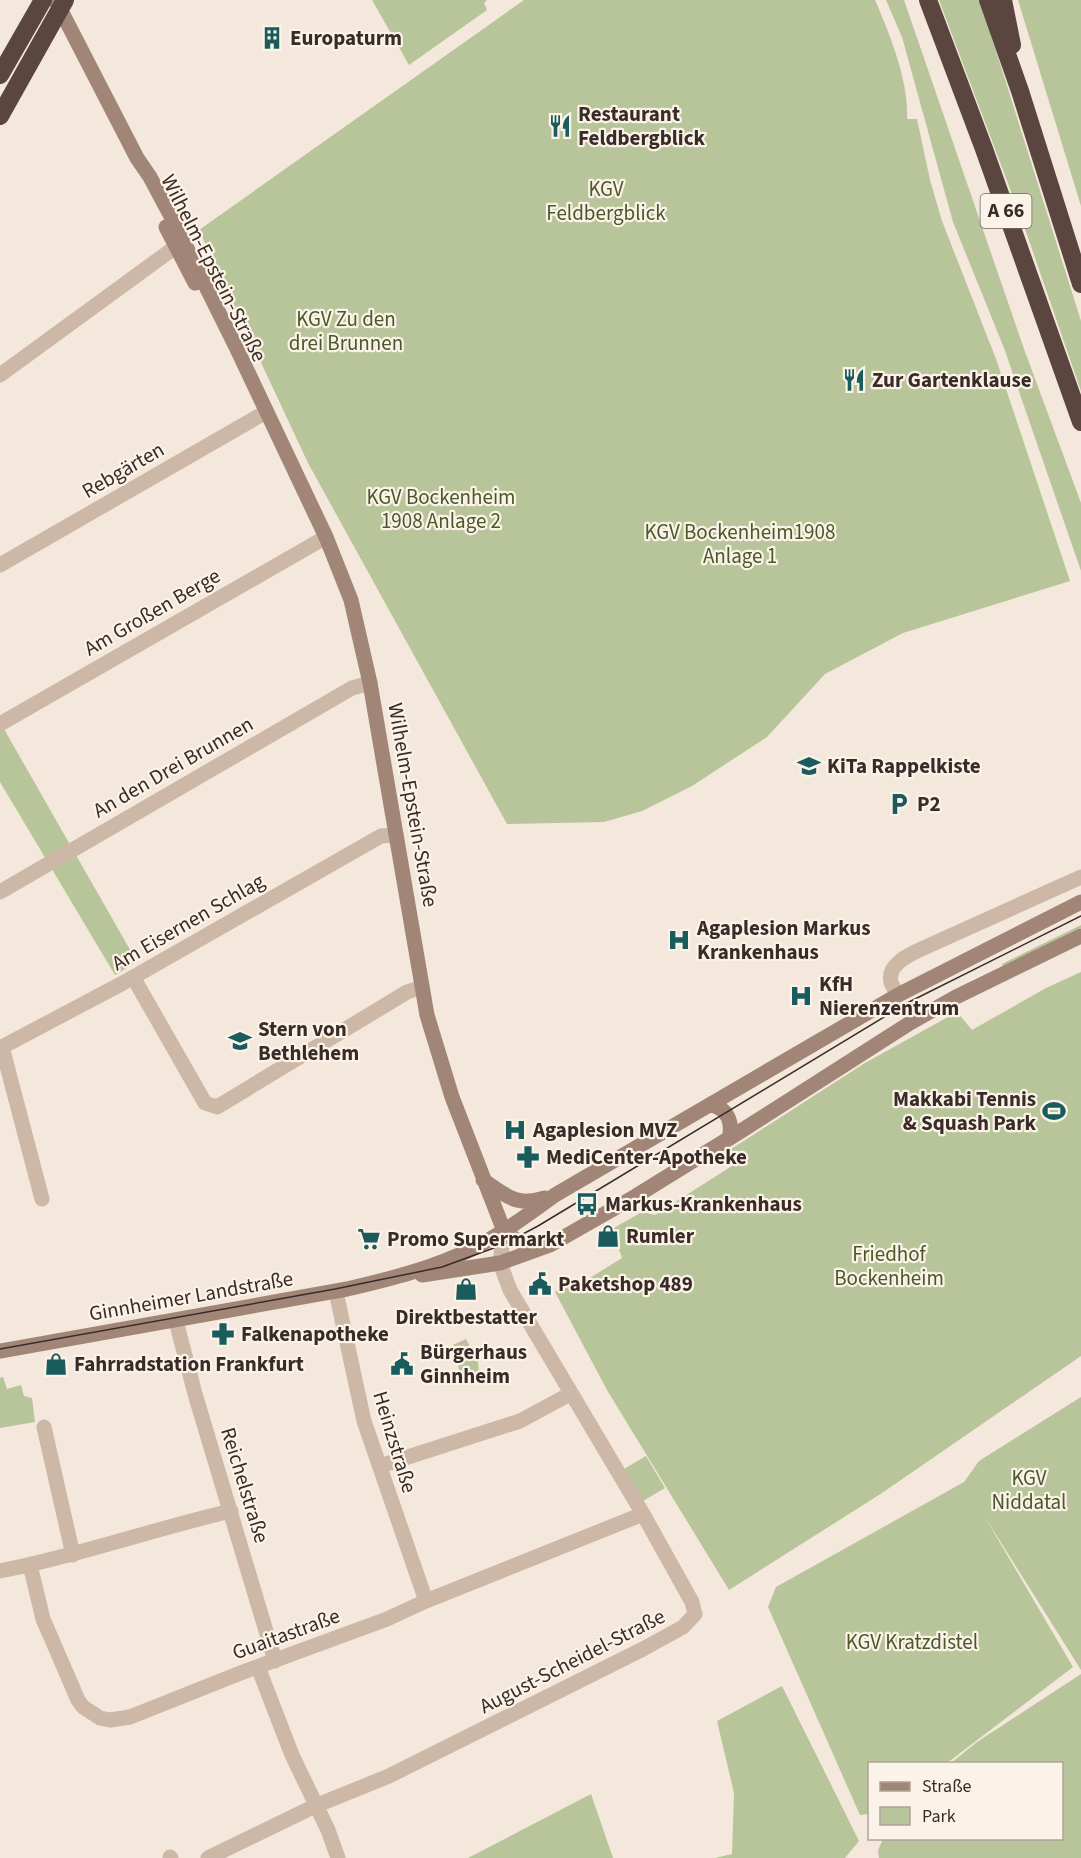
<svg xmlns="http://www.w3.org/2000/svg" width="1081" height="1858" viewBox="0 0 1081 1858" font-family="'Source Sans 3',sans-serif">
<rect width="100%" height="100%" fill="#f4e7db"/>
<path fill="#b8c49a" d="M 372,0 L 487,0 L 484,3 L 487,10 L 409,65 Z
M 524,0 L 875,0 C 890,35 909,81 907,119 L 917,119 L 930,180 L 942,221 L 996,359 L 1070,581 L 903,633 L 825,674 L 767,737 L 692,786 L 642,811 L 604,822 L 507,824 L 308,463 L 199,230 Z
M 886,0 L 904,0 L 1024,349 L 1081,503 L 1081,571 L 1004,348 L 953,222 L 902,37 Z
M 939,0 L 980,0 L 1081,321 L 1081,391 L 1024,226 Z
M 1018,0 L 1081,0 L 1081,206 Z
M 0,722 L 137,962 L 115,975 L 0,782 Z
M 1081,925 L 1081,928 L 1003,967 L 1002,964 Z
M 1081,972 L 1081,1356 L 882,1493 L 729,1590 L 607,1390 L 555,1292 L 573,1281 L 577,1286 L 622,1258 L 612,1229 L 642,1212 L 655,1215 L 735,1164 L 728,1151 L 865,1063 L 957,1012 L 972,1030 L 1046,988 Z
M 466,1339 L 478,1362 L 479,1372 L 473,1380 L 467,1382 L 461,1378 L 453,1345 Z
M 3,1377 L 7,1389 L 21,1385 L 24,1396 L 32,1398 L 35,1422 L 0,1428 L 0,1378 Z
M 1081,1397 L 1081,1670 L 983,1514 L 1073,1667 L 947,1763 L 870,1764 L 869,1814 L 860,1815 L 768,1607 L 776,1587 L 964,1482 L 979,1461 Z
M 646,1456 L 665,1488 L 643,1501 L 624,1469 Z
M 1081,1674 L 1081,1858 L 879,1858 L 878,1850 L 883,1839 L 1062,1838 L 1062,1764 L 951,1763 L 977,1742 Z
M 782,1686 L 859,1841 L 845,1858 L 715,1858 L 732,1854 L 734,1793 L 717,1721 Z
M 591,1794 L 613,1858 L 468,1858 Z"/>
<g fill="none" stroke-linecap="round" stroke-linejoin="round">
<path stroke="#cdb7a6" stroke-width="15" d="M 0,375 L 170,251 L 185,242
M 0,565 L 266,412
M 0,724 L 326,537
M 0,892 L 352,688 L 370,683
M 133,977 L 205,1103 L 217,1107 L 407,992 L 422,987
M 898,995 C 896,991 892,986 891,982 C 886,963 915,952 928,946 L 1081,877
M 2,1047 L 42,1199
M 0,1048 L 123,983 L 381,836 L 396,835
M 336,1292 L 364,1421 L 426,1601
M 176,1321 L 195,1394 L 275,1661
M 44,1427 L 73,1555
M 380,1466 L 520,1421 L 570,1394
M 30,1565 L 43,1619 L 78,1700 L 83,1707 L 100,1718 L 110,1720 L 130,1717 L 238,1674 L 387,1619 L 426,1601 L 643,1514
M 0,1571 C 78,1556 153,1529 231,1511
M 258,1667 L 292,1755 L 328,1830 L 338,1858
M 170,1857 L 171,1858
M 208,1858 L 315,1806 L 389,1776 L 643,1649 L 683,1627 L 695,1614 L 692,1602 L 643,1514 L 510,1290 L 500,1263 L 504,1231"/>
<path stroke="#a18577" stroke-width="15" d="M 56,1 L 137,158 L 150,177 L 174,222 L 236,347 L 326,537 L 351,600 L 370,683 L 427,1015 L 452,1097 L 504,1231 C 519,1243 531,1249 550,1245
M 166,227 L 195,283
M 711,1105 C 728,1108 733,1123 729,1138
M 483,1180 C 507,1196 516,1207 545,1198
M 422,1275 L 500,1263 L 550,1245 L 636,1196 L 741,1131 L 910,1023 L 956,997 L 1081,936
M 0,1351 L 347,1289 C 390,1279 434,1268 474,1248 C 503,1233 529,1214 555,1195 L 898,995 L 1081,902"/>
<path stroke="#5a463e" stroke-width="18" d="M 928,0 L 984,149 L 1081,422
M 988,0 L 1020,91 L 1081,284
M 1003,0 L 1012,45
M 0,75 L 43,0"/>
<path stroke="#392c28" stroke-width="1.5" d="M 0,1349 L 335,1289 L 442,1267 L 502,1245 L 538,1226 L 909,1002 L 1081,916"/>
<path stroke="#5a463e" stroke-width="18" d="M 0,116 L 65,0"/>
</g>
<defs>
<g id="building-bare" transform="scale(1.8)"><path d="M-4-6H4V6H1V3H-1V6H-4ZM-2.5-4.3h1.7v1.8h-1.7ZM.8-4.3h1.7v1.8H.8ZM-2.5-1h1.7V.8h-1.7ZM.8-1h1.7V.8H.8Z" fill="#1a5b5d" stroke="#fbf2e8" stroke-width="2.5" paint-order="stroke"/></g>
<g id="restaurant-bare" transform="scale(1.8)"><path d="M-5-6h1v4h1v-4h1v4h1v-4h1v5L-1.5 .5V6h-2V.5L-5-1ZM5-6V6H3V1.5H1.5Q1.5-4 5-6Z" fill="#1a5b5d" stroke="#fbf2e8" stroke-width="2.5" paint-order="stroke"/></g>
<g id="school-bare" transform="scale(1.8)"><path d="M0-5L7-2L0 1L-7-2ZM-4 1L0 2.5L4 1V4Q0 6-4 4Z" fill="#1a5b5d" stroke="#fbf2e8" stroke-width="2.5" paint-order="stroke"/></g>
<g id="parking-bare" transform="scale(1.8)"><path d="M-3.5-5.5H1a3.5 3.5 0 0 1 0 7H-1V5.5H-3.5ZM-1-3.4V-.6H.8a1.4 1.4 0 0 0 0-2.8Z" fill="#1a5b5d" stroke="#fbf2e8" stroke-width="2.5" paint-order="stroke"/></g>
<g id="hospital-bare" transform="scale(1.8)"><path d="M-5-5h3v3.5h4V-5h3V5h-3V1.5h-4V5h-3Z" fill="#1a5b5d" stroke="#fbf2e8" stroke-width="2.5" paint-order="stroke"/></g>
<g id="stadium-bare" transform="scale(1.8)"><path d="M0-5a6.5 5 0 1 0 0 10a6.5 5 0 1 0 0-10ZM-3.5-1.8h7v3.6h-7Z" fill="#1a5b5d" stroke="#fbf2e8" stroke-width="2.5" paint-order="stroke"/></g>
<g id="pharmacy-bare" transform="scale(1.8)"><path d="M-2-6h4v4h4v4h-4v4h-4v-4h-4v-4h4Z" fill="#1a5b5d" stroke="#fbf2e8" stroke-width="2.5" paint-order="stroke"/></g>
<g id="bus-bare" transform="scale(1.8)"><path d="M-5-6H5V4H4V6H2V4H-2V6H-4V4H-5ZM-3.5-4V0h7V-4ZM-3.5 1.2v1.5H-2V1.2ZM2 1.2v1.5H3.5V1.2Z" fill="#1a5b5d" stroke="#fbf2e8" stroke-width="2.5" paint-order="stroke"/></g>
<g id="shop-bare" transform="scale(1.8)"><path d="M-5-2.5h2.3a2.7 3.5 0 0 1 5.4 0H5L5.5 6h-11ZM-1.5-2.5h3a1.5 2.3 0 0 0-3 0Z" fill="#1a5b5d" stroke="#fbf2e8" stroke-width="2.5" paint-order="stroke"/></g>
<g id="supermarket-bare" transform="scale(1.8)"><path d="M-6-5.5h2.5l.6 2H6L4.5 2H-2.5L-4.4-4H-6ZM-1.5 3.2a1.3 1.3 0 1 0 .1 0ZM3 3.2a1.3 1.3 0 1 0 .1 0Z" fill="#1a5b5d" stroke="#fbf2e8" stroke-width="2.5" paint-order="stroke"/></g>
<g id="civic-bare" transform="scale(1.8)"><path d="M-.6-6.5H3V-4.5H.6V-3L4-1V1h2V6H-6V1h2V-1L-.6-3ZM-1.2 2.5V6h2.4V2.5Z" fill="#1a5b5d" stroke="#fbf2e8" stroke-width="2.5" paint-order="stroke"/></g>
</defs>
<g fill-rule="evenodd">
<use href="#building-bare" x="272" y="38"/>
<use href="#restaurant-bare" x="560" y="126"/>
<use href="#restaurant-bare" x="854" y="380"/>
<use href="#school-bare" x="809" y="766"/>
<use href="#parking-bare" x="899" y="804"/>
<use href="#hospital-bare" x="679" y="940"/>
<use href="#hospital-bare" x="801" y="996"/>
<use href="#school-bare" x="240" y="1041"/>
<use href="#stadium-bare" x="1054" y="1111"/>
<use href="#hospital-bare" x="515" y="1130"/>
<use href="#pharmacy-bare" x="528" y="1157"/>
<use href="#bus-bare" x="587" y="1204"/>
<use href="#shop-bare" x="608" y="1236"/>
<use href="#supermarket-bare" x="369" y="1239"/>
<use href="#civic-bare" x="540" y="1284"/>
<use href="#shop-bare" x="466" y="1289"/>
<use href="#pharmacy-bare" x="223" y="1334"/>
<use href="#shop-bare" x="56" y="1364"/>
<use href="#civic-bare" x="402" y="1364"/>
</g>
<g text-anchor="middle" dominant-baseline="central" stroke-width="4.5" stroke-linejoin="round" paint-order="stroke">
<rect fill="#fbf2e8" stroke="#736762" stroke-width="1.5" x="980.5" y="194" width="51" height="34" rx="4.5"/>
<g font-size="20" font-weight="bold" fill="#392c28">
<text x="1006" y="211">A 66</text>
</g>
<g font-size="21" font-weight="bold" fill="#392c28" stroke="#fbf2e8" text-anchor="start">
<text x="290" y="38">Europaturm</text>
<text x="578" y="114">Restaurant<tspan x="578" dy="24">Feldbergblick</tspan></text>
<text x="872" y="380">Zur Gartenklause</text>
<text x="827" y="766">KiTa Rappelkiste</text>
<text x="917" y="804">P2</text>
<text x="697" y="928">Agaplesion Markus<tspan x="697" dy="24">Krankenhaus</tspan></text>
<text x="819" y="984">KfH<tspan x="819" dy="24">Nierenzentrum</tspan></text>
<text x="258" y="1029">Stern von<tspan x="258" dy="24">Bethlehem</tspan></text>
<text x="1036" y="1099" text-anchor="end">Makkabi Tennis<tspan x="1036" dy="24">&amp; Squash Park</tspan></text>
<text x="533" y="1130">Agaplesion MVZ</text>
<text x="546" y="1157">MediCenter-Apotheke</text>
<text x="605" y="1204">Markus-Krankenhaus</text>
<text x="626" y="1236">Rumler</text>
<text x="387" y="1239">Promo Supermarkt</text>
<text x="558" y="1284">Paketshop 489</text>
<text x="466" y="1317" text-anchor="middle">Direktbestatter</text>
<text x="241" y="1334">Falkenapotheke</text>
<text x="420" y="1352">Bürgerhaus<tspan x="420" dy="24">Ginnheim</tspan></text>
<text x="74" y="1364">Fahrradstation Frankfurt</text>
</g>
<g font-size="21" fill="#495929" stroke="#fbf2e8">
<text x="606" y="189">KGV<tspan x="606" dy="24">Feldbergblick</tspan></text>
<text x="346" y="319">KGV Zu den<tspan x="346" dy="24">drei Brunnen</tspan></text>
<text x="441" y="497">KGV Bockenheim<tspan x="441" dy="24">1908 Anlage 2</tspan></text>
<text x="740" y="532">KGV Bockenheim1908<tspan x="740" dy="24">Anlage 1</tspan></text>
<text x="889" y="1254">Friedhof<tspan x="889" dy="24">Bockenheim</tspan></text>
<text x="1029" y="1478">KGV<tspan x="1029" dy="24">Niddatal</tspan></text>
<text x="912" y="1642">KGV Kratzdistel</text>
</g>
<g font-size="21" fill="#392c28" stroke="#fbf2e8">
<text transform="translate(214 268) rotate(63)">Wilhelm-Epstein-Straße</text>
<text transform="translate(123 470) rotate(-30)">Rebgärten</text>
<text transform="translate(152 612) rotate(-30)">Am Großen Berge</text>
<text transform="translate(173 767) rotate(-30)">An den Drei Brunnen</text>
<text transform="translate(413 805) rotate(80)">Wilhelm-Epstein-Straße</text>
<text transform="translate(188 922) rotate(-30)">Am Eisernen Schlag</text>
<text transform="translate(191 1296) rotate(-10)">Ginnheimer Landstraße</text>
<text transform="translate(395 1442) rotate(73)">Heinzstraße</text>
<text transform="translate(245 1485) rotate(73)">Reichelstraße</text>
<text transform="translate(286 1634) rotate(-20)">Guaitastraße</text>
<text transform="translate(572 1661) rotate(-27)">August-Scheidel-Straße</text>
</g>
</g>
<rect x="868" y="1762" width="195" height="78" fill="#fbf2e8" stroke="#ada39b" stroke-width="1.5"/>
<rect x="880" y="1782" width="30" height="9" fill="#a18577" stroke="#ada39b" stroke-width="1.5"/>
<text x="922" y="1792" font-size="18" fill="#392c28">Straße</text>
<rect x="880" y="1807" width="30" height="18" fill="#b8c49a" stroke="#ada39b" stroke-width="1.5"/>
<text x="922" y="1822" font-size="18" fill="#392c28">Park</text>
</svg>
